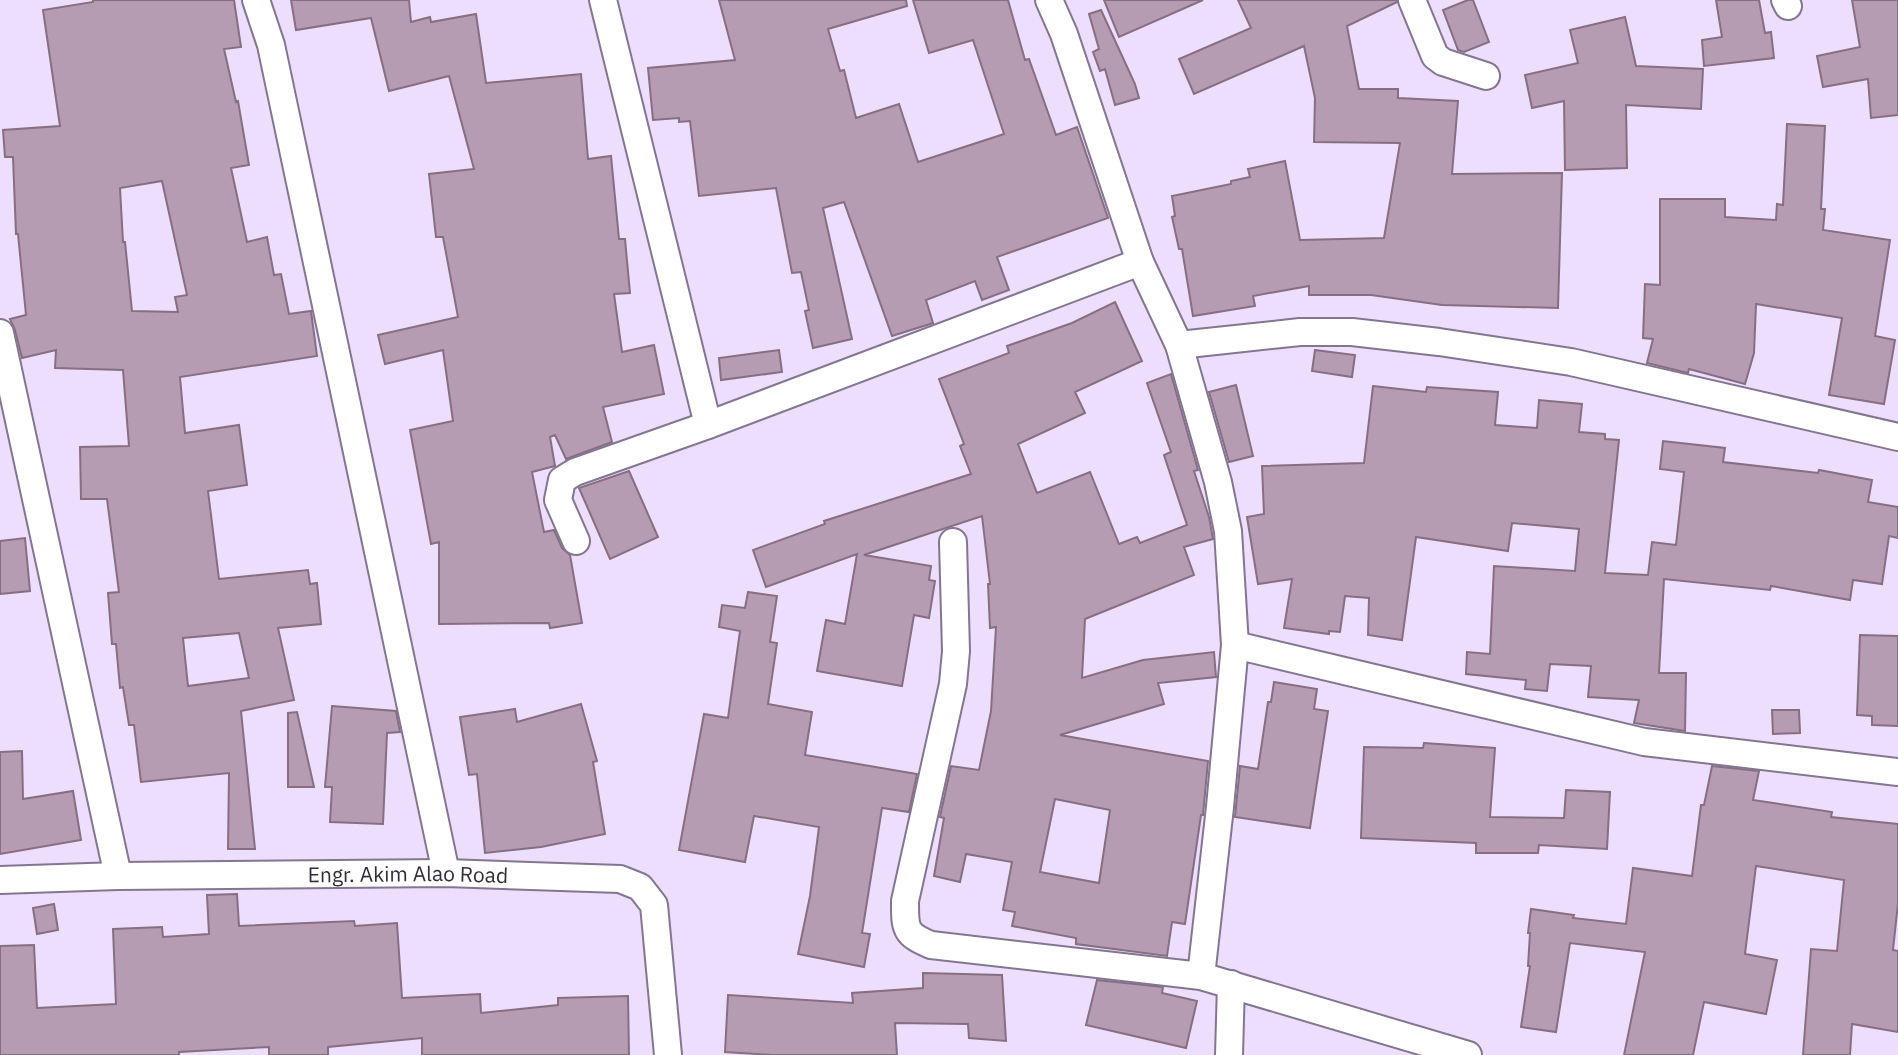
<svg xmlns="http://www.w3.org/2000/svg" width="1898" height="1055" viewBox="0 0 1898 1055" font-family="'IBM Plex Sans',sans-serif">
<rect width="100%" height="100%" fill="#ecdefc"/>
<path fill="#b69cb2" stroke="#866e83" stroke-width="2" fill-rule="evenodd" d="M 93,0 L 234,0 L 241,47 L 224,49 L 236,102 L 238,101 L 249,165 L 231,168 L 247,242 L 267,237 L 274,275 L 281,274 L 289,314 L 311,311 L 317,356 L 180,377 L 185,433 L 239,425 L 247,485 L 208,491 L 219,579 L 308,570 L 310,584 L 317,583 L 321,624 L 278,628 L 294,700 L 241,711 L 255,849 L 228,849 L 229,773 L 141,782 L 134,725 L 129,725 L 123,687 L 120,688 L 116,644 L 112,644 L 108,593 L 119,592 L 107,499 L 81,499 L 80,447 L 129,446 L 123,370 L 55,368 L 56,350 L 22,358 L 15,330 L 10,319 L 26,315 L 18,234 L 16,234 L 13,157 L 5,157 L 3,130 L 60,126 L 43,10 L 93,2 ZM 162,181 L 187,295 L 175,297 L 178,312 L 132,311 L 125,242 L 123,242 L 120,188 ZM 239,633 L 249,678 L 188,686 L 183,638 Z
M 291,0 L 409,0 L 411,22 L 430,17 L 431,22 L 476,14 L 486,83 L 581,74 L 588,159 L 611,156 L 619,239 L 625,239 L 630,293 L 614,294 L 622,352 L 654,345 L 664,394 L 603,407 L 612,442 L 566,459 L 555,435 L 550,437 L 555,466 L 532,472 L 544,532 L 554,530 L 562,548 L 570,555 L 582,623 L 550,628 L 549,623 L 439,624 L 439,542 L 431,544 L 410,430 L 453,421 L 443,350 L 385,364 L 378,335 L 458,317 L 443,237 L 436,237 L 429,174 L 474,169 L 449,76 L 389,91 L 371,18 L 296,30 Z
M 719,0 L 906,0 L 907,6 L 828,29 L 840,71 L 844,70 L 856,118 L 899,104 L 918,162 L 1004,134 L 973,40 L 929,53 L 913,0 L 1008,0 L 1025,60 L 1029,59 L 1056,135 L 1077,127 L 1108,218 L 997,257 L 1009,290 L 982,300 L 975,281 L 926,300 L 933,323 L 892,336 L 844,202 L 823,208 L 852,339 L 813,348 L 805,311 L 809,310 L 801,272 L 792,273 L 776,188 L 699,196 L 690,121 L 679,122 L 679,118 L 653,120 L 648,68 L 735,60 Z
M 1104,0 L 1203,0 L 1119,37 Z
M 1238,0 L 1397,0 L 1397,2 L 1347,26 L 1359,89 L 1398,89 L 1398,98 L 1458,101 L 1452,174 L 1562,173 L 1558,308 L 1442,305 L 1371,295 L 1309,295 L 1309,286 L 1253,296 L 1255,306 L 1193,316 L 1182,249 L 1179,249 L 1172,217 L 1175,216 L 1172,196 L 1231,184 L 1231,181 L 1250,177 L 1248,169 L 1285,161 L 1300,240 L 1384,238 L 1400,143 L 1314,142 L 1315,98 L 1304,46 L 1194,94 L 1179,59 L 1251,28 Z
M 1468,0 L 1473,0 L 1489,42 L 1464,52 L 1458,50 L 1443,10 Z
M 1716,0 L 1759,0 L 1765,33 L 1771,32 L 1774,58 L 1704,66 L 1702,40 L 1722,37 Z
M 1852,0 L 1898,0 L 1898,115 L 1871,118 L 1868,79 L 1823,87 L 1817,56 L 1860,47 Z
M 1101,10 L 1135,84 L 1139,98 L 1115,105 L 1105,69 L 1100,71 L 1093,52 L 1099,49 L 1089,14 Z
M 1625,17 L 1636,66 L 1703,69 L 1701,109 L 1626,105 L 1627,168 L 1565,170 L 1564,101 L 1532,108 L 1525,75 L 1578,63 L 1570,30 Z
M 1787,124 L 1825,126 L 1821,209 L 1825,209 L 1823,230 L 1890,240 L 1875,336 L 1895,340 L 1884,404 L 1829,395 L 1842,318 L 1756,304 L 1754,353 L 1745,384 L 1689,369 L 1688,373 L 1647,363 L 1653,339 L 1643,338 L 1645,284 L 1660,285 L 1660,199 L 1725,199 L 1725,217 L 1776,220 L 1777,204 L 1783,205 Z
M 1115,302 L 1142,361 L 1075,392 L 1085,413 L 1018,444 L 1037,493 L 1090,472 L 1119,544 L 1137,537 L 1140,543 L 1187,525 L 1164,455 L 1171,452 L 1147,383 L 1171,374 L 1198,470 L 1194,471 L 1209,517 L 1213,539 L 1184,547 L 1194,575 L 1085,619 L 1082,678 L 1143,660 L 1214,652 L 1216,677 L 1158,683 L 1164,704 L 1060,735 L 1208,761 L 1203,815 L 1201,815 L 1185,924 L 1172,922 L 1167,956 L 1076,944 L 1076,938 L 1012,926 L 1015,912 L 1003,910 L 1012,862 L 966,854 L 960,882 L 934,876 L 944,818 L 940,817 L 951,766 L 979,770 L 991,711 L 996,627 L 990,628 L 988,584 L 990,584 L 982,516 L 864,555 L 931,566 L 929,580 L 935,581 L 929,618 L 914,615 L 902,686 L 817,671 L 826,620 L 845,624 L 857,554 L 766,587 L 753,550 L 825,524 L 824,521 L 971,474 L 960,446 L 964,444 L 939,379 L 1009,353 L 1007,346 L 1072,323 ZM 1055,799 L 1110,810 L 1099,883 L 1040,872 Z
M 779,350 L 782,372 L 721,380 L 719,358 Z
M 1315,350 L 1355,355 L 1352,377 L 1312,371 Z
M 1236,385 L 1253,456 L 1229,462 L 1209,392 Z
M 1373,386 L 1426,392 L 1427,387 L 1498,392 L 1495,425 L 1537,428 L 1539,400 L 1582,404 L 1579,432 L 1605,434 L 1605,439 L 1619,440 L 1605,573 L 1648,575 L 1652,542 L 1676,545 L 1684,472 L 1660,469 L 1663,441 L 1725,448 L 1723,462 L 1818,473 L 1819,470 L 1872,480 L 1868,502 L 1898,507 L 1898,538 L 1889,536 L 1882,584 L 1853,580 L 1850,600 L 1771,586 L 1770,590 L 1664,579 L 1659,673 L 1686,673 L 1685,731 L 1634,723 L 1639,700 L 1588,697 L 1591,666 L 1550,664 L 1547,691 L 1525,689 L 1526,680 L 1466,674 L 1467,652 L 1490,654 L 1494,566 L 1575,571 L 1579,529 L 1512,523 L 1508,551 L 1416,537 L 1402,640 L 1368,635 L 1369,598 L 1345,596 L 1340,632 L 1329,631 L 1329,634 L 1284,628 L 1292,579 L 1258,584 L 1247,517 L 1264,514 L 1262,466 L 1364,463 Z
M 629,471 L 658,537 L 610,559 L 579,488 Z
M 25,538 L 30,591 L 0,594 L 0,541 Z
M 748,592 L 777,596 L 770,642 L 777,643 L 768,704 L 812,712 L 805,755 L 917,774 L 909,812 L 882,808 L 862,933 L 870,934 L 864,967 L 798,954 L 810,896 L 819,827 L 754,816 L 745,862 L 679,850 L 704,714 L 728,718 L 740,631 L 719,627 L 722,605 L 745,608 Z
M 1860,635 L 1898,636 L 1898,726 L 1872,725 L 1872,716 L 1857,715 Z
M 1274,682 L 1317,689 L 1314,709 L 1328,711 L 1310,828 L 1235,817 L 1240,766 L 1258,769 L 1268,702 L 1271,702 Z
M 581,704 L 597,761 L 593,762 L 605,834 L 541,847 L 485,853 L 477,774 L 469,775 L 460,717 L 515,709 L 517,722 Z
M 332,706 L 396,711 L 400,732 L 387,733 L 383,824 L 330,822 L 332,787 L 325,787 Z
M 1772,710 L 1799,710 L 1800,733 L 1773,734 Z
M 297,712 L 314,787 L 288,787 L 288,713 Z
M 1424,743 L 1495,748 L 1490,817 L 1564,818 L 1566,790 L 1610,792 L 1607,849 L 1539,845 L 1538,853 L 1476,853 L 1476,843 L 1361,838 L 1364,747 L 1423,748 Z
M 22,751 L 23,799 L 73,791 L 81,840 L 0,854 L 0,752 Z
M 1712,766 L 1759,771 L 1753,800 L 1832,812 L 1831,817 L 1898,824 L 1898,903 L 1893,950 L 1898,951 L 1898,1032 L 1852,1024 L 1850,1055 L 1803,1055 L 1811,949 L 1837,951 L 1844,880 L 1756,866 L 1745,954 L 1777,960 L 1766,1014 L 1704,1002 L 1693,1055 L 1624,1055 L 1645,952 L 1570,943 L 1556,1032 L 1521,1027 L 1530,966 L 1528,966 L 1530,933 L 1528,933 L 1531,909 L 1574,915 L 1573,918 L 1626,924 L 1633,868 L 1692,876 L 1701,805 L 1704,805 Z
M 237,894 L 239,926 L 354,921 L 355,926 L 397,923 L 402,998 L 480,994 L 481,1013 L 558,1005 L 558,998 L 628,996 L 629,1055 L 422,1055 L 422,1038 L 328,1047 L 328,1055 L 269,1055 L 269,1047 L 179,1052 L 179,1055 L 0,1055 L 0,946 L 34,945 L 37,1008 L 116,1004 L 113,929 L 162,927 L 163,937 L 209,934 L 207,895 Z
M 54,904 L 58,930 L 37,934 L 33,908 Z
M 923,973 L 1002,975 L 1006,1041 L 969,1038 L 968,1024 L 895,1023 L 897,1055 L 772,1055 L 725,1052 L 728,995 L 853,1003 L 852,993 L 923,988 Z
M 1097,980 L 1163,987 L 1162,993 L 1197,1001 L 1186,1048 L 1086,1025 Z"/>
<g fill="none" stroke-linecap="round" stroke-linejoin="round">
<g stroke="#837691" stroke-width="30">
<g id="street">
<path d="M 256,0 L 271,45 L 446,873"/>
<path d="M 603,0 L 708,425"/>
<path d="M 1049,0 L 1064,34 L 1140,262 L 1179,345 L 1218,482 L 1228,531 L 1235,645 L 1220,807 L 1201,976"/>
<path d="M 1412,0 L 1435,56 L 1443,62 L 1486,76"/>
<path d="M 1785,0 L 1788,6"/>
<path d="M 0,333 L 118,876"/>
<path d="M 1179,345 L 1300,332 L 1352,332 L 1439,342 L 1571,362 L 1898,437"/>
<path d="M 576,541 L 558,500 L 562,480 L 575,472 L 708,425 L 1140,262"/>
<path d="M 953,542 L 956,651 L 953,684 L 905,901 C 905,928 904,934 931,945 L 1201,976 L 1468,1055"/>
<path d="M 1235,645 L 1644,742 L 1898,772"/>
<path id="s1" d="M 0,880 L 118,876 L 446,873 L 620,879 L 640,887 L 654,905 L 668,1055"/>
<path d="M 1229,1055 L 1231,984"/>
</g>
</g>
<use href="#street" stroke="#fff" stroke-width="26"/>
</g>
<g text-anchor="middle" dominant-baseline="central" stroke-width="5" stroke-linejoin="round" paint-order="stroke">
<g font-size="21" fill="#322c38" stroke="#f5f0fc">
<text stroke="none"><textPath href="#s1" startOffset="408">Engr. Akim Alao Road</textPath></text>
</g>
</g>
</svg>
